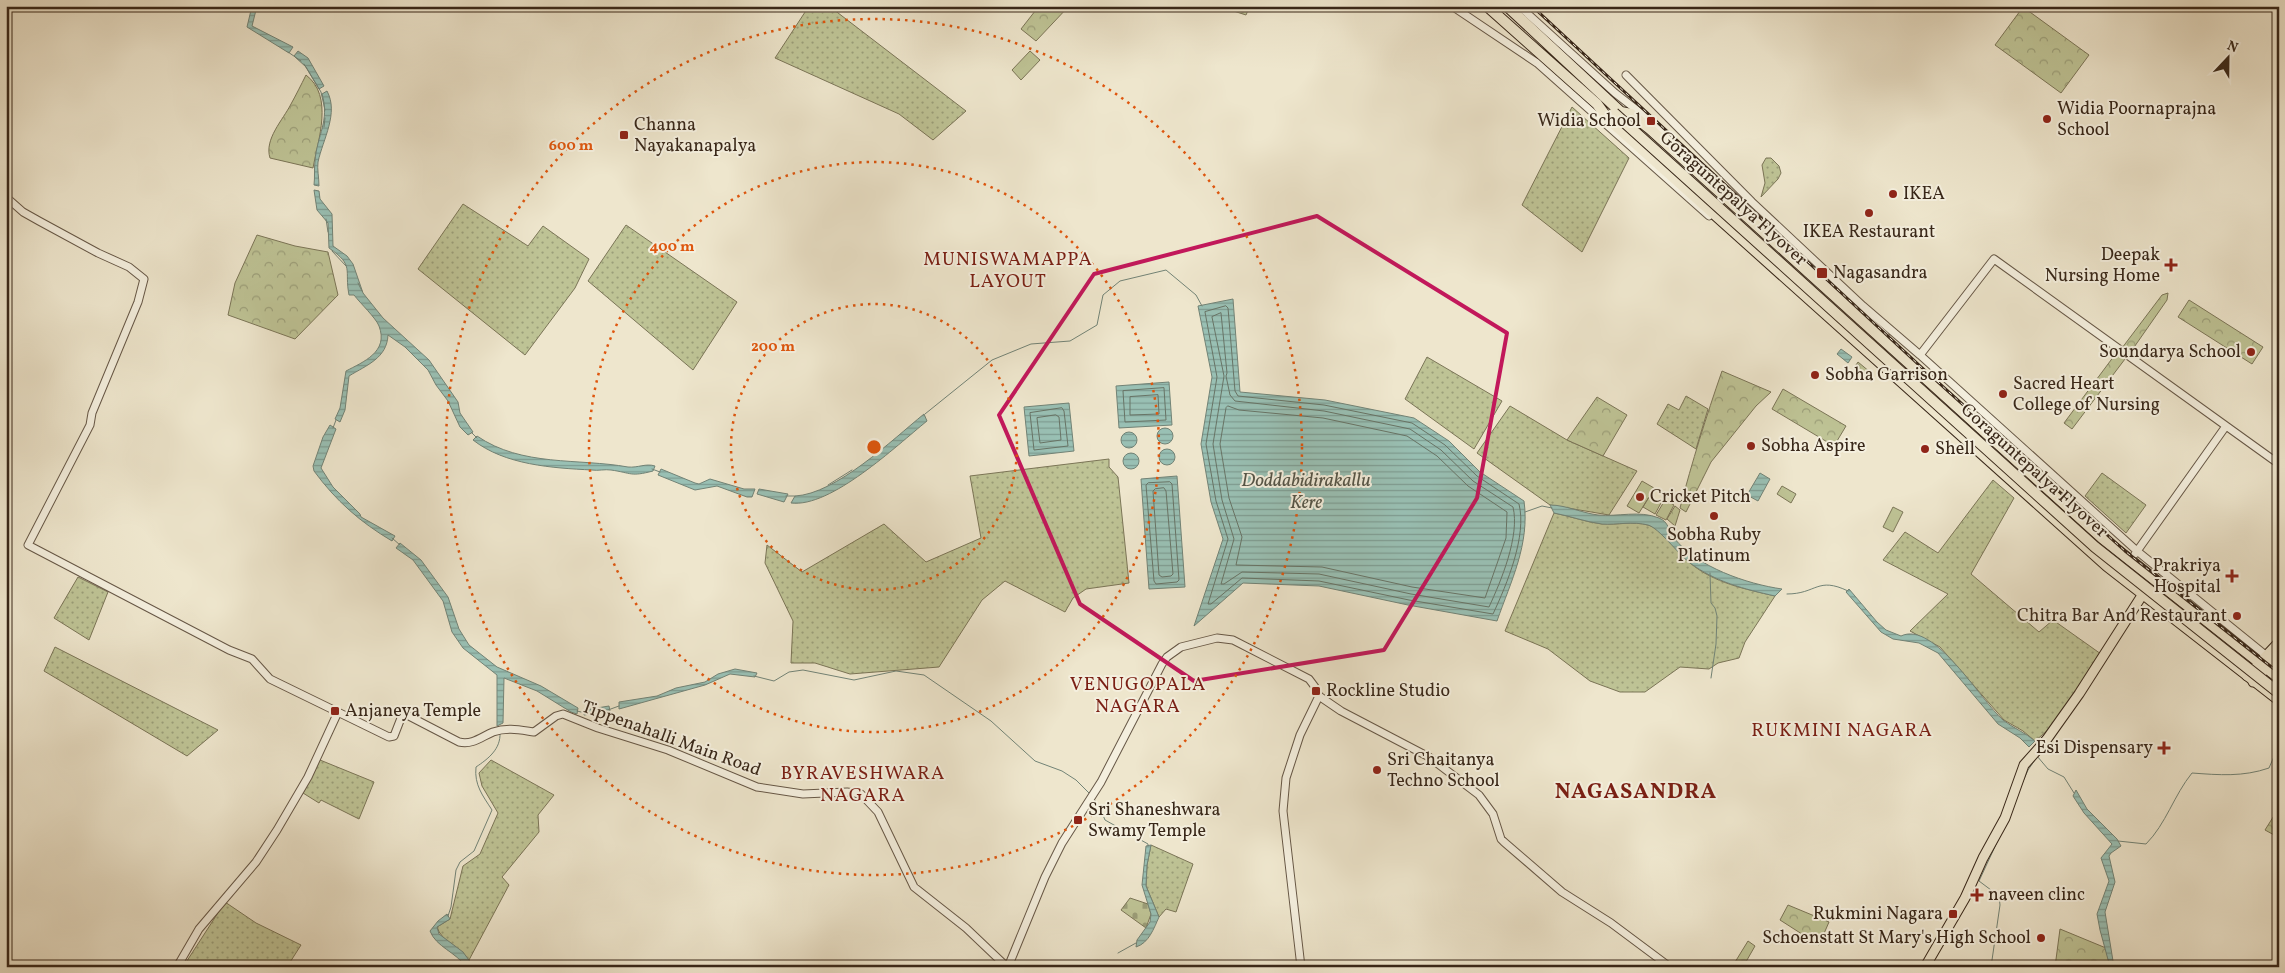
<svg xmlns="http://www.w3.org/2000/svg" width="2285" height="973" viewBox="0 0 2285 973" font-family="Vollkorn,serif">
<defs>
<pattern id="grass-dots" width="8" height="8" patternUnits="userSpaceOnUse" patternTransform="scale(1.25)"><rect width="8" height="8" fill="#bec395"/><path d="M2 2h.1M6 6h.1" fill="none" stroke="#9b9e79" stroke-width="1.8" stroke-linecap="round"/></pattern>
<pattern id="forest-crowns" width="20" height="18" patternUnits="userSpaceOnUse" patternTransform="scale(1.25)"><rect width="20" height="18" fill="#bec395"/><path d="M2 6a3 3 0 1 1 6 0M12 15a3 3 0 1 1 6 0" fill="none" stroke="#9b9e79"/></pattern>
<pattern id="cemetery-stones" width="16" height="16" patternUnits="userSpaceOnUse" patternTransform="scale(1.25)"><rect width="16" height="16" fill="#bec395"/><path d="M2 7V4a2 2 0 0 1 4 0v3zM10 15v-3a2 2 0 0 1 4 0v3z" fill="#9b9e79"/></pattern>
<pattern id="water-rules" width="6" height="5" patternUnits="userSpaceOnUse" patternTransform="scale(1.25)"><rect width="6" height="5" fill="#99c0b4"/><path d="M0 2.5h6" fill="none" stroke="#7e9c92"/></pattern>
</defs>
<rect width="100%" height="100%" fill="#eee6cd"/>
<filter id="stains"><feTurbulence type="fractalNoise" baseFrequency=".004" numOctaves="4"/><feColorMatrix values="0 0 0 0 .2 0 0 0 0 .09 0 0 0 0 .02 0 0 0 .5 -.17"/></filter>
<radialGradient id="worn" r=".72"><stop offset=".6" stop-color="#630" stop-opacity="0"/><stop offset="1" stop-color="#630" stop-opacity=".3"/></radialGradient>
<path fill="url(#grass-dots)" stroke="#7b7557" d="M 809,6 L 829,6 L 966,111 L 933,140 L 899,114 L 775,58 Z
M 1218,6 L 1250,6 L 1246,15 Z
M 1572,107 L 1629,158 L 1582,252 L 1522,205 Z
M 1766,158 L 1771,158 L 1779,166 L 1781,173 L 1778,179 L 1761,197 L 1765,183 L 1762,165 Z
M 463,204 L 528,246 L 543,226 L 589,259 L 575,288 L 525,355 L 418,269 Z
M 626,225 L 737,302 L 693,370 L 588,281 Z
M 1427,357 L 1502,401 L 1474,449 L 1405,399 Z
M 1686,396 L 1708,409 L 1696,449 L 1657,424 L 1668,404 L 1679,410 Z
M 1510,406 L 1567,440 L 1637,471 L 1609,515 L 1550,505 L 1477,453 Z
M 1109,459 L 1109,467 L 1118,477 L 1129,583 L 1086,589 L 1073,598 L 1065,612 L 1005,581 L 982,600 L 939,667 L 850,674 L 815,663 L 791,663 L 793,621 L 765,563 L 767,545 L 802,572 L 884,524 L 926,562 L 981,538 L 970,476 Z
M 2102,473 L 2146,505 L 2126,533 L 2085,496 Z
M 1993,480 L 2014,498 L 1971,574 L 2039,632 L 2053,620 L 2101,654 L 2054,725 L 2035,741 L 2023,731 L 2004,720 L 1940,647 L 1910,631 L 1948,594 L 1883,560 L 1905,532 L 1938,553 Z
M 1554,513 C 1570,516 1585,522 1602,524 C 1617,525 1633,521 1648,525 C 1662,529 1678,553 1690,563 C 1714,583 1745,589 1775,596 L 1745,642 L 1739,658 L 1718,663 L 1709,669 L 1680,667 L 1645,692 L 1620,692 L 1590,681 L 1548,649 L 1505,631 Z
M 78,577 L 108,592 L 89,640 L 54,618 Z
M 55,647 L 218,730 L 187,756 L 44,671 Z
M 320,760 L 374,782 L 359,819 L 321,800 L 319,803 L 303,793 Z
M 491,760 L 554,795 L 538,815 L 539,832 L 502,877 L 509,885 L 469,960 C 460,948 441,941 437,927 L 450,919 L 463,866 L 480,854 L 498,813 L 482,786 L 479,773 Z
M 1151,845 L 1193,864 L 1176,912 L 1166,909 L 1159,917 L 1146,886 L 1147,865 Z
M 225,902 L 256,923 L 301,945 L 287,967 L 183,967 Z"/>
<path fill="url(#forest-crowns)" stroke="#7b7557" d="M 1039,6 L 1069,6 L 1036,41 L 1021,29 Z
M 2023,7 L 2089,55 L 2061,93 L 1995,45 Z
M 306,75 C 334,96 318,140 313,168 L 270,158 C 264,139 283,120 291,104 C 296,95 301,85 306,75 Z
M 257,235 L 295,246 L 328,252 L 338,295 L 295,339 L 228,315 L 235,283 Z
M 2168,293 L 2167,300 L 2130,353 L 2122,348 L 2162,295 Z
M 2189,300 L 2263,347 L 2252,364 L 2178,317 Z
M 2117,352 L 2125,359 L 2072,429 L 2064,423 Z
M 1858,362 L 1870,372 L 1865,380 L 1854,368 Z
M 1722,371 L 1771,392 L 1756,406 L 1711,462 L 1686,512 L 1680,508 C 1692,462 1706,417 1722,371 Z
M 1783,389 L 1846,426 L 1834,446 L 1772,409 Z
M 1597,397 L 1627,415 L 1603,456 L 1567,440 Z
M 1782,486 L 1796,494 L 1791,503 L 1777,494 Z
M 1675,506 L 1680,510 L 1675,526 L 1667,519 Z
M 2275,814 L 2279,816 L 2279,832 L 2276,836 L 2265,830 Z
M 1788,905 L 1829,922 L 1819,945 L 1780,920 Z
M 2060,929 L 2106,948 L 2110,967 L 2055,967 Z
M 1748,941 L 1755,946 L 1743,967 L 1732,967 Z"/>
<path fill="url(#cemetery-stones)" stroke="#7b7557" d="M 1130,898 L 1148,904 L 1151,914 L 1146,928 L 1121,910 Z"/>
<path fill="#bec395" stroke="#7b7557" d="M 1030,51 L 1040,60 L 1021,80 L 1012,70 Z
M 1642,481 L 1654,488 L 1649,496 L 1661,503 L 1655,514 L 1643,507 L 1649,497 L 1639,513 L 1627,506 Z
M 1665,500 L 1674,505 L 1666,520 L 1656,515 Z
M 1893,507 L 1903,512 L 1893,532 L 1883,527 Z"/>
<path fill="url(#water-rules)" stroke="#728376" d="M 252,6 L 257,6 L 252,26 L 293,47 L 289,53 L 247,27 Z
M 298,51 L 308,58 L 324,86 L 319,89 L 306,67 L 294,56 Z
M 327,91 C 339,113 323,139 318,162 C 317,169 319,178 319,186 L 314,185 C 315,177 314,169 315,161 C 317,135 330,121 322,94 Z
M 314,190 L 319,191 L 320,199 L 332,214 L 333,246 L 347,256 L 353,264 L 363,293 L 383,318 L 429,360 L 458,402 L 460,413 L 473,432 L 468,435 L 460,427 L 448,401 L 436,385 L 428,370 L 405,347 L 388,335 C 387,358 367,365 349,376 L 345,410 L 340,422 L 335,419 L 340,408 L 346,371 C 363,362 389,352 379,326 C 376,318 360,303 354,295 L 349,295 C 344,269 355,266 329,248 L 328,223 L 317,210 Z
M 1233,299 L 1240,392 L 1325,400 L 1414,418 L 1449,441 L 1480,472 L 1524,501 C 1530,544 1511,581 1497,621 L 1408,605 L 1319,586 L 1243,583 L 1194,626 L 1223,539 L 1211,502 L 1201,444 L 1212,377 L 1198,306 Z
M 1841,349 L 1852,357 L 1848,363 L 1837,354 Z
M 1169,382 L 1172,425 L 1119,428 L 1116,386 Z
M 1069,403 L 1074,451 L 1029,456 L 1024,407 Z
M 924,414 L 927,421 C 896,446 831,508 791,503 L 795,496 C 836,494 892,440 924,414 Z
M 330,425 L 336,429 L 321,468 L 333,487 L 360,514 L 361,517 L 395,536 L 392,541 C 360,522 336,501 314,471 L 313,466 L 323,437 Z
M1157 436a8 8 0 1 1 16 0a8 8 0 1 1-16 0Z
M1121 440a8 8 0 1 1 16 0a8 8 0 1 1-16 0Z
M 477,436 C 522,467 578,458 628,467 C 638,468 646,463 655,466 L 653,471 C 630,477 632,473 611,470 C 605,469 598,471 592,470 C 552,468 505,465 473,440 Z
M1159 457a8 8 0 1 1 16 0a8 8 0 1 1-16 0Z
M1123 461a8 8 0 1 1 16 0a8 8 0 1 1-16 0Z
M 661,469 L 695,483 L 699,484 L 710,479 L 744,489 L 755,489 L 752,497 L 747,497 L 717,486 L 695,490 L 658,475 Z
M 1760,473 L 1770,479 L 1758,501 L 1747,495 Z
M 1177,476 L 1185,587 L 1149,589 L 1141,479 Z
M 759,489 L 788,494 L 784,502 L 757,494 Z
M 1550,505 C 1566,505 1582,513 1598,515 C 1618,517 1639,510 1659,518 C 1669,522 1668,530 1674,538 C 1697,567 1747,584 1782,589 L 1775,596 C 1744,589 1716,582 1690,563 C 1678,554 1659,528 1648,525 C 1633,521 1617,525 1602,524 C 1586,522 1570,516 1554,513 Z
M 400,543 L 421,560 L 448,597 L 459,629 L 469,645 L 497,667 L 541,686 L 578,708 L 577,714 L 571,712 L 537,691 L 504,678 L 503,723 L 497,726 L 497,675 L 463,648 L 452,632 L 443,601 L 413,560 L 396,548 Z
M 1849,589 L 1877,622 L 1886,630 L 1901,636 C 1934,620 1981,701 2003,720 C 2013,728 2026,733 2035,741 L 2029,747 L 2020,738 L 1998,724 L 1938,653 L 1919,643 L 1893,639 L 1881,632 L 1846,592 Z
M 735,669 L 757,673 L 755,677 L 730,674 L 705,685 L 619,709 L 619,702 L 657,696 L 676,688 L 705,682 L 718,674 Z
M 609,706 L 610,711 L 584,715 L 585,710 Z
M 2076,790 L 2087,809 L 2117,839 L 2121,846 L 2111,853 L 2109,856 L 2115,882 L 2105,912 L 2114,967 L 2110,967 L 2100,930 L 2097,914 L 2109,881 L 2101,858 L 2112,844 L 2084,813 L 2073,796 Z
M 1151,845 L 1147,865 L 1146,886 L 1159,917 C 1154,928 1149,943 1136,947 L 1137,940 L 1150,922 L 1151,914 L 1142,885 L 1146,846 Z
M 447,914 L 450,919 L 437,927 L 439,934 L 463,952 L 474,967 L 466,967 C 456,952 436,947 430,931 L 438,921 Z"/>
<g fill="none" stroke-linecap="round" stroke-linejoin="round">
<path stroke="#687466" stroke-width="1" d="M 1226,306 L 1228,308 L 1235,391 L 1238,396 L 1324,405 L 1412,423 L 1445,445 L 1477,476 L 1519,504 C 1527,536 1507,584 1493,614 L 1409,600 L 1319,581 L 1242,578 L 1211,604 L 1208,604 L 1228,539 L 1216,501 L 1206,444 L 1217,377 L 1205,312 Z
M 1221,313 L 1227,373 L 1226,376 L 1230,395 L 1235,401 L 1324,411 L 1410,429 L 1441,450 L 1473,481 L 1513,507 C 1520,536 1501,581 1489,607 L 1411,594 L 1319,574 L 1242,572 L 1224,584 L 1221,584 L 1234,539 L 1222,500 L 1213,444 L 1224,376 L 1212,317 Z
M 1164,388 L 1166,420 L 1125,422 L 1123,391 Z
M 1158,395 L 1159,414 L 1130,415 L 1130,397 Z
M 1228,406 L 1239,410 L 1323,418 L 1407,436 L 1437,456 L 1468,486 L 1507,512 L 1506,538 L 1485,598 L 1412,587 L 1322,567 L 1236,565 L 1242,537 L 1229,498 L 1220,444 L 1226,408 Z
M 1062,408 L 1064,411 L 1068,446 L 1034,450 L 1030,413 Z
M 1056,415 L 1059,417 L 1061,440 L 1040,443 L 1037,418 Z
M 1170,482 L 1172,484 L 1179,580 L 1177,582 L 1156,584 L 1154,581 L 1146,485 L 1148,483 Z
M 1164,488 L 1166,491 L 1173,574 L 1171,576 L 1162,577 L 1159,575 L 1153,491 L 1155,489 Z"/>
<path stroke="#728376" stroke-width="1" d="M 288,52 L 301,61
M 304,64 L 321,92 L 325,110
M 324,127 L 325,118
M 326,219 L 328,232
M 332,251 L 346,266
M 358,283 L 362,291
M 925,414 L 992,360 L 1031,344 L 1070,341 L 1097,325 L 1103,295 L 1120,281 L 1166,270 L 1196,295 L 1202,306
M 333,428 L 336,420
M 471,432 L 477,438
M 652,469 L 660,472
M 828,485 L 852,470
M 786,496 L 795,496
M 1525,512 L 1542,506 L 1552,508
M 392,538 L 400,545
M 1710,573 L 1711,603 L 1715,608 L 1717,616 L 1716,644 L 1711,678
M 1787,594 C 1817,594 1817,576 1848,591
M 754,676 L 774,681 L 789,672 L 803,670 L 854,680 L 896,671 L 924,675 L 991,721 L 1035,761 L 1062,771 L 1076,780 L 1090,794
M 608,710 L 619,706
M 577,711 L 585,713
M 2037,756 L 2048,769 L 2064,777 L 2074,793
M 2021,786 L 2028,770 L 2037,757
M 1094,799 L 1100,808 L 1105,820 L 1148,844 L 1148,846
M 2118,841 L 2146,844 C 2166,824 2174,795 2192,773 C 2219,775 2243,777 2269,768 L 2279,745
M 448,916 L 451,907 L 456,870 L 460,862 L 474,851 L 492,810 C 483,796 474,785 476,767 C 488,759 501,749 500,733
M 1118,953 L 1136,943
M 1991,967 L 2000,905 L 1999,896 L 1979,881 L 1999,838"/>
<g stroke="#665746" stroke-width="9">
<path id="minor" d="M 1452,6 L 1537,63 L 1709,216
M 1519,6 L 1615,93 L 1651,121 L 1885,335
M 1626,75 L 1752,202 L 1863,306 L 1920,355 L 2137,551 L 2279,666
M 6,197 L 23,212 L 39,221 L 98,253 L 129,267 L 144,279 L 138,302 L 92,413 L 90,425 L 28,545 L 229,650 L 252,659 L 270,679 L 389,737 L 394,736 L 403,713 L 459,742 C 473,745 481,737 493,732 C 507,727 520,730 534,732 L 556,716 L 563,714 L 598,728 L 668,750 L 757,787 L 803,794 L 847,792 L 861,794 L 878,812 L 914,887 L 966,928 L 1007,967
M 1920,355 L 1994,259 L 2279,464
M 2135,554 L 2226,426
M 177,967 L 199,929 L 256,862 L 277,830 L 308,777 L 338,712
M 1008,967 L 1045,877 L 1062,843 L 1101,782 L 1162,664 L 1167,657 L 1181,647 L 1217,638 L 1233,640 L 1309,679 L 1315,687 L 1319,696 L 1341,711 L 1429,757 L 1479,795 L 1493,814 L 1501,839 L 1504,842 L 1562,892 L 1611,923 L 1670,967
M 1301,967 L 1283,811 L 1286,778 L 1300,735 L 1319,696"/>
</g>
<g stroke="#382719" stroke-width="11">
<path id="major" d="M 2247,676 L 2279,642
M 2253,682 L 2279,655
M 1925,967 L 1965,898 L 1983,858 L 2005,818 L 2024,765 L 2047,739 L 2079,694 L 2141,597"/>
</g>
<g stroke="#382719" stroke-width="12">
<path id="highway" d="M 1487,6 L 1597,104 L 1608,119 L 2107,566 L 2279,700
M 1507,6 L 1625,116
M 1621,112 L 1631,114 L 1650,129 L 2102,538 L 2279,678"/>
</g>
<use href="#minor" stroke="#f4efde" stroke-width="7"/>
<use href="#major" stroke="#eee6cd" stroke-width="9"/>
<use href="#highway" stroke="#eee6cd" stroke-width="10"/>
<g stroke="#382719" stroke-width="3">
<path id="rail" d="M 1532,6 L 1919,365 L 2125,551 L 2279,673"/>
</g>
<use href="#rail" stroke="#f4efde" stroke-width="1" stroke-dasharray="4" stroke-linecap="butt"/>
<g stroke="#382719" stroke-width="12" stroke-linecap="butt">
<path id="highway-bridge" d="M 1614,113 L 2095,547 L 2279,693"/>
</g>
<use href="#highway-bridge" stroke="#eee6cd" stroke-width="10"/>
</g>
<path fill="none" stroke="#c2185b" stroke-width="4" stroke-linejoin="round" d="M 1317,216 L 1507,333 L 1477,498 L 1384,650 L 1194,681 L 1080,604 L 999,415 L 1094,274 Z"/>
<g fill="none" stroke="#df560d" stroke-width="2.5" stroke-dasharray="2.5 5">
<circle cx="874" cy="447" r="143"/>
<circle cx="874" cy="447" r="285"/>
<circle cx="874" cy="447" r="428"/>
</g>
<g fill="#8f2418" stroke="#f4efde" stroke-width="2">
<circle cx="2047" cy="119" r="5"/>
<rect x="1646" y="116" width="10" height="10" rx="2.5"/>
<rect x="619" y="130" width="10" height="10" rx="2.5"/>
<circle cx="1893" cy="194" r="5"/>
<circle cx="1869" cy="213" r="5"/>
<path d="M2168.5 257.5h5v5h5v5h-5v5h-5v-5h-5v-5h5z"/>
<rect x="1816" y="267" width="12" height="12" rx="2.5"/>
<circle cx="2251" cy="352" r="5"/>
<circle cx="1815" cy="375" r="5"/>
<circle cx="2003" cy="394" r="5"/>
<circle cx="1751" cy="446" r="5"/>
<circle cx="1925" cy="449" r="5"/>
<circle cx="1640" cy="497" r="5"/>
<circle cx="1714" cy="516" r="5"/>
<path d="M2229.5 568.5h5v5h5v5h-5v5h-5v-5h-5v-5h5z"/>
<circle cx="2237" cy="616" r="5"/>
<rect x="1311" y="686" width="10" height="10" rx="2.5"/>
<rect x="330" y="706" width="10" height="10" rx="2.5"/>
<path d="M2161.5 740.5h5v5h5v5h-5v5h-5v-5h-5v-5h5z"/>
<circle cx="1377" cy="770" r="5"/>
<rect x="1073" y="815" width="10" height="10" rx="2.5"/>
<path d="M1974.5 887.5h5v5h5v5h-5v5h-5v-5h-5v-5h5z"/>
<rect x="1948" y="909" width="10" height="10" rx="2.5"/>
<circle cx="2041" cy="938" r="5"/>
</g>
<g text-anchor="middle" dominant-baseline="central" stroke-width="4" stroke-linejoin="round" paint-order="stroke">
<g font-size="18" fill="#382719" stroke="#f4efde" text-anchor="start">
<text x="2057" y="109">Widia Poornaprajna<tspan x="2057" dy="21">School</tspan></text>
<text x="1641" y="121" text-anchor="end">Widia School</text>
<text x="634" y="125">Channa<tspan x="634" dy="21">Nayakanapalya</tspan></text>
<text x="1903" y="194">IKEA</text>
<text x="1869" y="232" text-anchor="middle">IKEA Restaurant</text>
<text x="2160" y="255" text-anchor="end">Deepak<tspan x="2160" dy="21">Nursing Home</tspan></text>
<text x="1833" y="273">Nagasandra</text>
<text x="2241" y="352" text-anchor="end">Soundarya School</text>
<text x="1825" y="375">Sobha Garrison</text>
<text x="2013" y="384">Sacred Heart<tspan x="2013" dy="21">College of Nursing</tspan></text>
<text x="1761" y="446">Sobha Aspire</text>
<text x="1935" y="449">Shell</text>
<text x="1650" y="497">Cricket Pitch</text>
<text x="1714" y="535" text-anchor="middle">Sobha Ruby<tspan x="1714" dy="21">Platinum</tspan></text>
<text x="2221" y="566" text-anchor="end">Prakriya<tspan x="2221" dy="21">Hospital</tspan></text>
<text x="2227" y="616" text-anchor="end">Chitra Bar And Restaurant</text>
<text x="1326" y="691">Rockline Studio</text>
<text x="345" y="711">Anjaneya Temple</text>
<text x="2153" y="748" text-anchor="end">Esi Dispensary</text>
<text x="1387" y="760">Sri Chaitanya<tspan x="1387" dy="21">Techno School</tspan></text>
<text x="1088" y="810">Sri Shaneshwara<tspan x="1088" dy="21">Swamy Temple</tspan></text>
<text x="1988" y="895">naveen clinc</text>
<text x="1943" y="914" text-anchor="end">Rukmini Nagara</text>
<text x="2031" y="938" text-anchor="end">Schoenstatt St Mary's High School</text>
</g>
<g font-size="18" fill="#382719" stroke="#f4efde">
<text transform="translate(1733 199) rotate(42)">Goraguntepalya Flyover</text>
<text transform="translate(2034 471) rotate(42)">Goraguntepalya Flyover</text>
<text transform="translate(671 739) rotate(20)">Tippenahalli Main Road</text>
</g>
<g font-size="19" letter-spacing="1" fill="#7a1f14" stroke="#f4efde">
<text x="1008" y="260">MUNISWAMAPPA<tspan x="1008" dy="22">LAYOUT</tspan></text>
<text x="1138" y="685">VENUGOPALA<tspan x="1138" dy="22">NAGARA</tspan></text>
<text x="1842" y="731">RUKMINI NAGARA</text>
<text x="863" y="774">BYRAVESHWARA<tspan x="863" dy="22">NAGARA</tspan></text>
</g>
<g font-size="19" font-style="italic" fill="#555548" stroke="#f4efde">
<text x="1306" y="481">Doddabidirakallu<tspan x="1306" dy="22">Kere</tspan></text>
</g>
<g font-size="22" font-weight="bold" letter-spacing="1" fill="#7a1f14" stroke="#f4efde">
<text x="1636" y="792">NAGASANDRA</text>
</g>
</g>
<circle cx="874" cy="447" r="8" fill="#df560d" stroke="#f4efde" stroke-width="2.5"/>
<g font-size="15" text-anchor="middle" font-weight="bold" fill="#df560d" stroke="#f4efde" stroke-width="4" stroke-linejoin="round" paint-order="stroke">
<text x="571" y="150">600 m</text>
<text x="672" y="251">400 m</text>
<text x="773" y="351">200 m</text>
</g>
<rect width="2285" height="973" fill="none" stroke="#eee6cd" stroke-width="25"/>
<rect x="8" y="8" width="2270" height="958" fill="none" stroke="#382719" stroke-width="2.5"/>
<rect x="12" y="12" width="2260" height="948" fill="none" stroke="#382719"/>
<g transform="translate(2228 58) rotate(22)" stroke="#f4efde" stroke-width="4" paint-order="stroke">
<path d="M0-4L9 19L0 12L-9 19Z" fill="#382719"/>
<text y="-8" font-size="14" font-weight="bold" text-anchor="middle" fill="#382719">N</text>
</g>
<rect width="100%" height="100%" filter="url(#stains)"/>
<rect width="100%" height="100%" fill="url(#worn)"/>
</svg>
